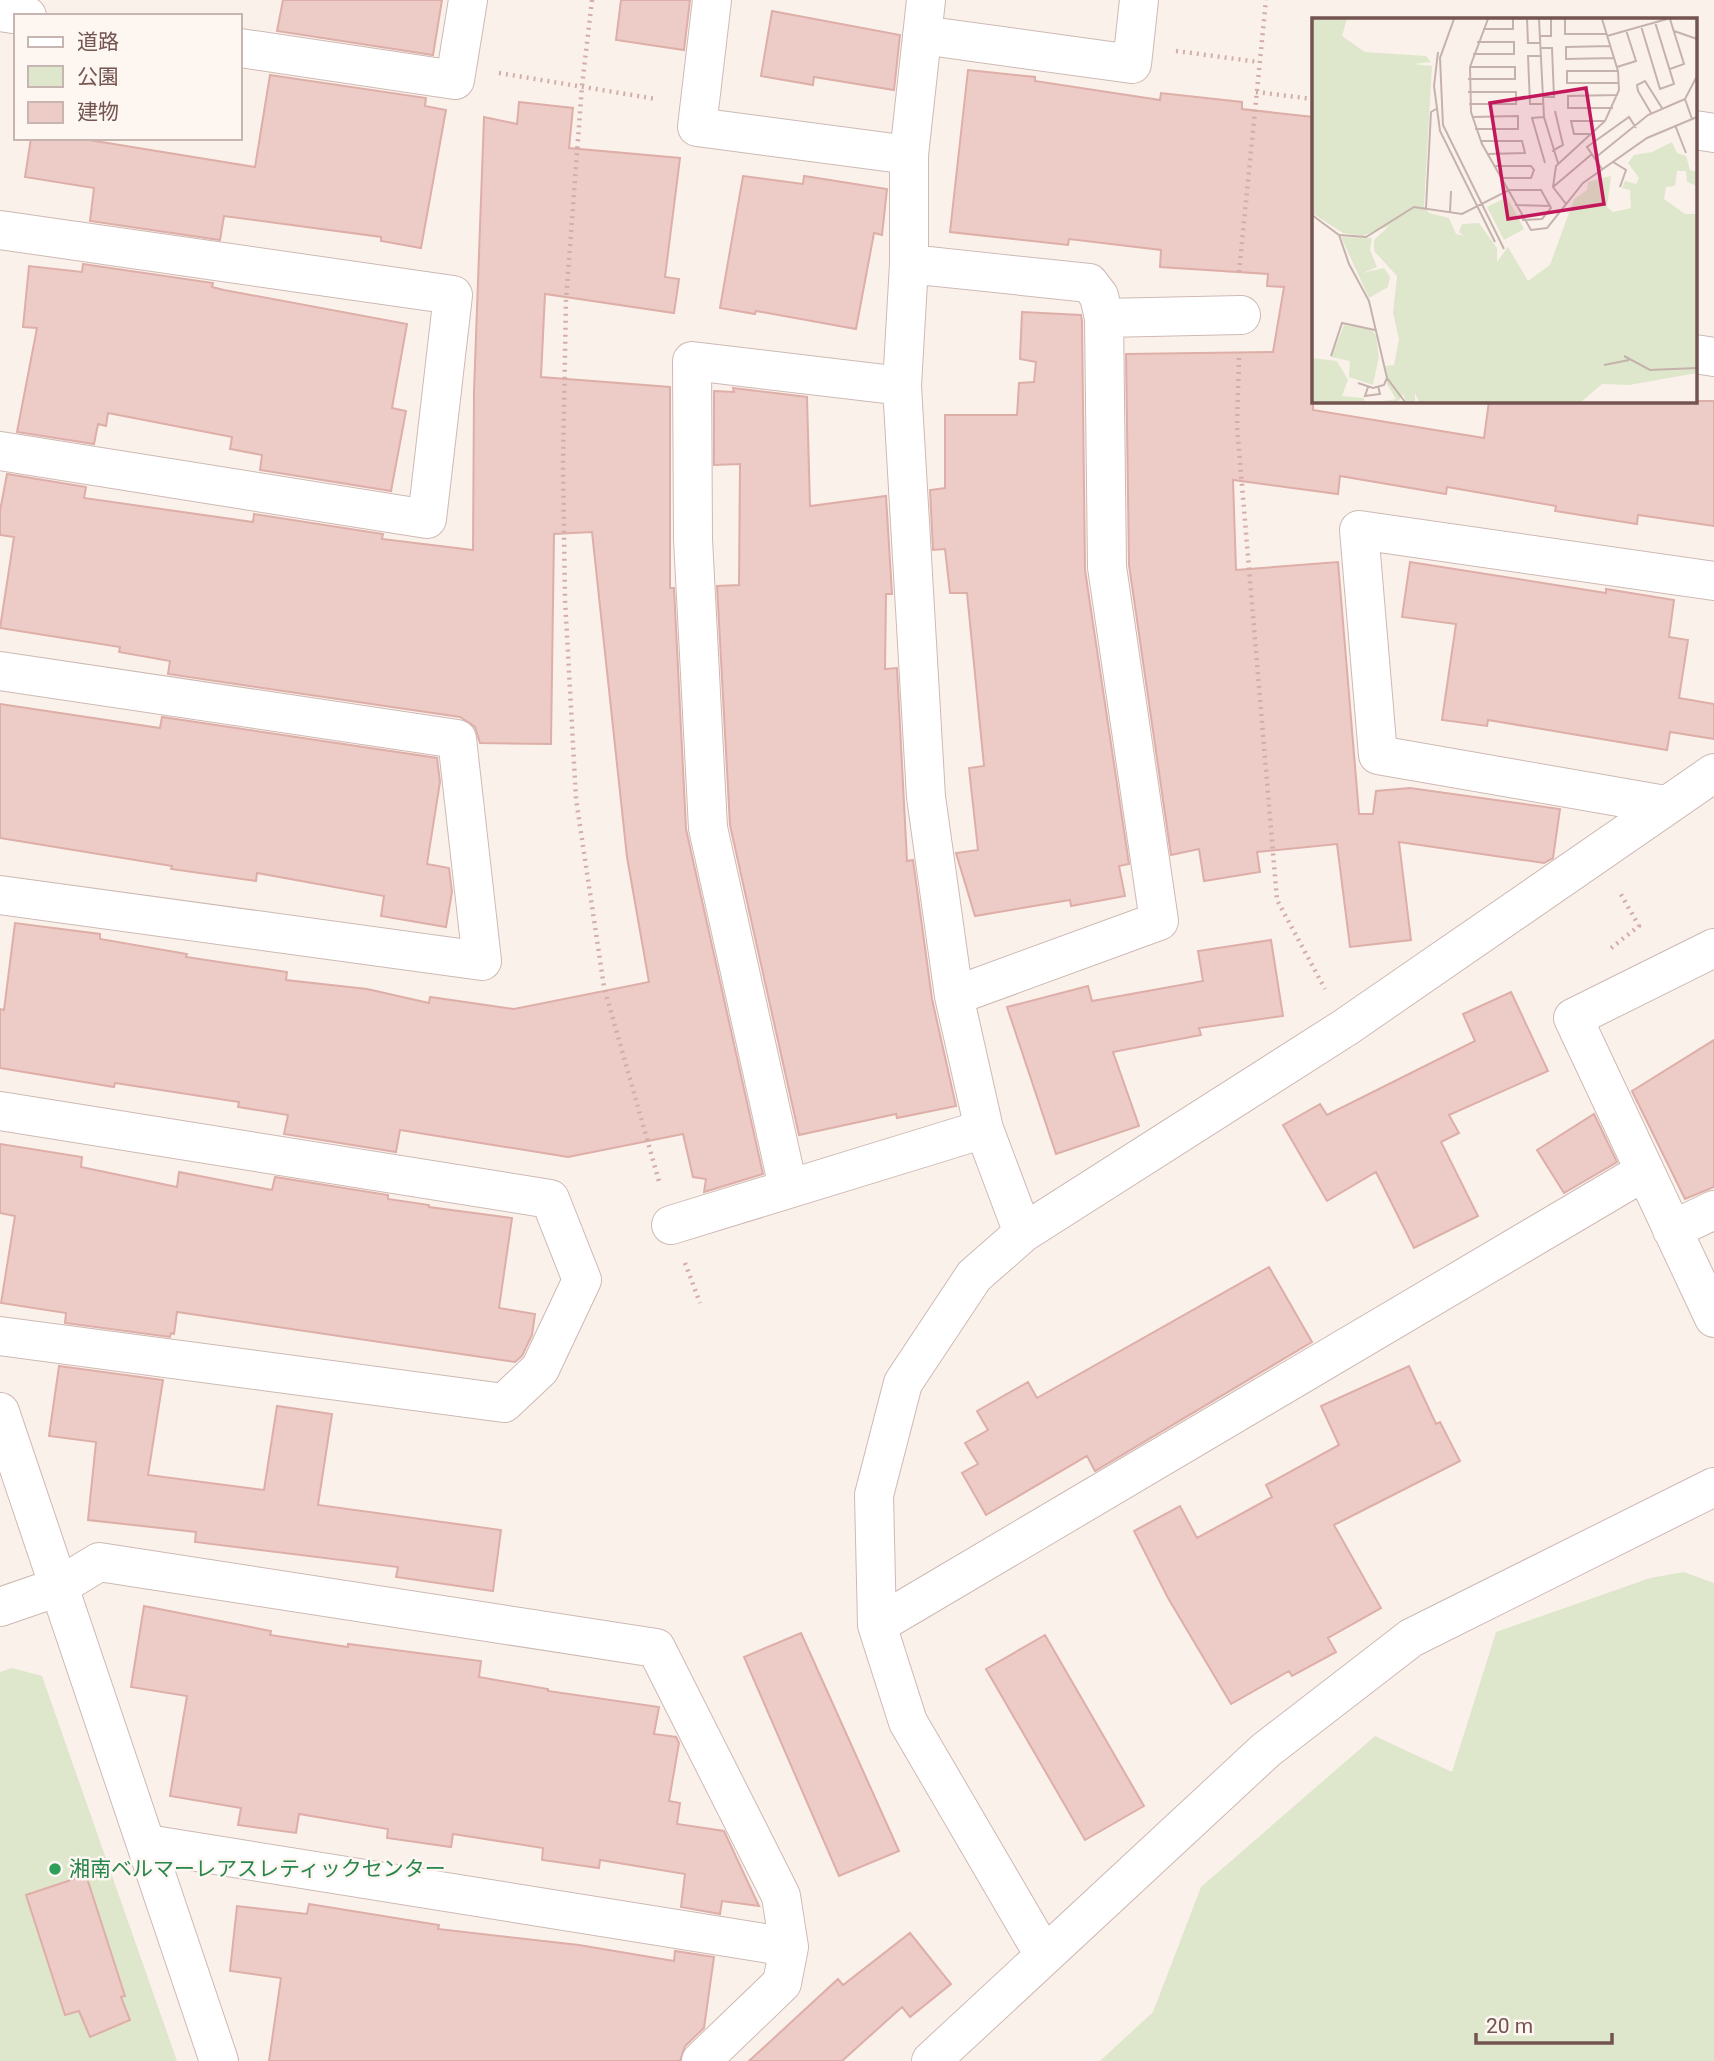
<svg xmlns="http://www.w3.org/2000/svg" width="1714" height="2061" viewBox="0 0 1714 2061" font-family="Roboto,'Noto Sans JP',sans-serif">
<rect width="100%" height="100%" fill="#fbf1eb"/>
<path fill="#dee7cb" d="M 1684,1572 L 1714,1583 L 1714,2061 L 1100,2061 L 1153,2012 L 1201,1887 L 1375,1736 L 1452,1772 L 1496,1632 L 1650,1578 Z
M 12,1668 L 42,1676 L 177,2061 L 0,2061 L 0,1672 Z"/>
<path fill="#edcbc6" stroke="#deaea8" stroke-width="2" d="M 283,0 L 442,0 L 433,55 L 277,31 Z
M 621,0 L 690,0 L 684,50 L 616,40 Z
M 772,11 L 900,35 L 894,90 L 814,77 L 813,85 L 761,76 Z
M 968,70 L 1035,77 L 1035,81 L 1160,100 L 1161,93 L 1242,102 L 1242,109 L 1313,117 L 1313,410 L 1484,438 L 1489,401 L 1714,401 L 1714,526 L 1638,515 L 1637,524 L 1555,511 L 1556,506 L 1447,487 L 1446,494 L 1340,476 L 1338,494 L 1233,480 L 1236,570 L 1338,562 L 1359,814 L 1373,814 L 1376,791 L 1410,788 L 1560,809 L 1553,858 L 1544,863 L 1399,842 L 1411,940 L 1350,947 L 1337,844 L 1257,852 L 1260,872 L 1204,881 L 1199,849 L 1171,855 L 1129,565 L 1126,354 L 1273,352 L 1284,287 L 1267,286 L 1268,274 L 1160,267 L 1161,250 L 1069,239 L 1068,245 L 950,232 Z
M 270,75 L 426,98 L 425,106 L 446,110 L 421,248 L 381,241 L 381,237 L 224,216 L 220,240 L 90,221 L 94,188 L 25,177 L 31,138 L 77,138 L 255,167 Z
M 519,102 L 573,108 L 569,148 L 680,158 L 665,277 L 679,279 L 674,313 L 545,294 L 541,377 L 670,387 L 670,588 L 674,588 L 686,829 L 763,1174 L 704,1192 L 706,1179 L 693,1177 L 683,1134 L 568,1157 L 400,1130 L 396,1152 L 284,1134 L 288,1115 L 238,1107 L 239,1102 L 115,1083 L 114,1087 L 0,1068 L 0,1009 L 4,1010 L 15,923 L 100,934 L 100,939 L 187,954 L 186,957 L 287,972 L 286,980 L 367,989 L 429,1003 L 430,997 L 514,1009 L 649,982 L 627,857 L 592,532 L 554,534 L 551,744 L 480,743 L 475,727 L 460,717 L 168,674 L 170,661 L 119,652 L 120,647 L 0,628 L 14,537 L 0,535 L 0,511 L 7,474 L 86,487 L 84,498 L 253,522 L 254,514 L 383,534 L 382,539 L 473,550 L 474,391 L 484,117 L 517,124 Z
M 743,176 L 803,184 L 804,176 L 887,189 L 882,235 L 874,233 L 856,329 L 756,311 L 755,314 L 720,308 Z
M 83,264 L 213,283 L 212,287 L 224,290 L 407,324 L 392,408 L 406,411 L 391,491 L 260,470 L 262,455 L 230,449 L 232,437 L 108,413 L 106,426 L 98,424 L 94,444 L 17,432 L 37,328 L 23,327 L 29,266 L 82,272 Z
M 1022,312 L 1081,315 L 1082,321 L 1085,570 L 1129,864 L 1119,866 L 1125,896 L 1071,906 L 1070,900 L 975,916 L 956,853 L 978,850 L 969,768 L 984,766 L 967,593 L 950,593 L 945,549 L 933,550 L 930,490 L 945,488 L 945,415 L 1017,415 L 1019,383 L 1034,382 L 1036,362 L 1020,359 Z
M 733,388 L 807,397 L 810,506 L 886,496 L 892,594 L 886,594 L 885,669 L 897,668 L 907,861 L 913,860 L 932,999 L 956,1106 L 897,1118 L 896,1114 L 799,1135 L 730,825 L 717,586 L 739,585 L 740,464 L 714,465 L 714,391 L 734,392 Z
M 1410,562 L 1606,593 L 1606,589 L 1674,600 L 1669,637 L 1688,640 L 1679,698 L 1714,704 L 1714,739 L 1670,732 L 1667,750 L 1488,720 L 1487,726 L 1442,720 L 1456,624 L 1402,617 Z
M 0,704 L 160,728 L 162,717 L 437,758 L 440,782 L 427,864 L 449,868 L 452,892 L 446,927 L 381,916 L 384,896 L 257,873 L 256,881 L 171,869 L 172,866 L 0,838 Z
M 1271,940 L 1283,1016 L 1199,1028 L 1201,1035 L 1113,1052 L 1139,1126 L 1056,1154 L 1007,1007 L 1088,986 L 1092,1001 L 1203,981 L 1198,951 Z
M 1511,992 L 1548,1071 L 1449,1115 L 1459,1133 L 1441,1142 L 1478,1216 L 1414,1248 L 1376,1172 L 1327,1201 L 1283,1125 L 1320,1104 L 1327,1115 L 1475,1041 L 1463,1014 Z
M 1714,1040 L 1714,1187 L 1685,1199 L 1632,1091 Z
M 1594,1114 L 1617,1162 L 1564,1193 L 1537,1150 Z
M 0,1144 L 82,1157 L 81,1167 L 177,1187 L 179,1172 L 272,1190 L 275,1177 L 388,1195 L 388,1199 L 429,1205 L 429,1207 L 512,1218 L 499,1308 L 535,1314 L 532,1335 L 522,1356 L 515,1362 L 177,1312 L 174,1334 L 171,1333 L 170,1337 L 65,1323 L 66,1313 L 1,1303 L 15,1216 L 0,1213 Z
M 1269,1267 L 1312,1342 L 1095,1471 L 1087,1456 L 986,1515 L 962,1473 L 978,1464 L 965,1443 L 988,1430 L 977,1411 L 1028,1382 L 1037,1398 Z
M 59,1366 L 163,1380 L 148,1475 L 264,1490 L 277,1406 L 332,1414 L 318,1505 L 501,1530 L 493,1591 L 396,1577 L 398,1567 L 195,1542 L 196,1532 L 88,1520 L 96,1442 L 49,1436 Z
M 1409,1366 L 1436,1424 L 1440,1422 L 1460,1461 L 1334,1525 L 1381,1608 L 1328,1638 L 1336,1652 L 1292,1676 L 1289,1671 L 1231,1704 L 1168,1598 L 1134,1531 L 1180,1506 L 1197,1538 L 1272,1497 L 1266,1485 L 1339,1445 L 1321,1406 Z
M 144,1606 L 271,1631 L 270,1635 L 348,1647 L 348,1644 L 481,1661 L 479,1677 L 548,1689 L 548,1691 L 659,1707 L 654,1734 L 676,1737 L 679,1743 L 669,1801 L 680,1803 L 677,1824 L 724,1831 L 759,1906 L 722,1901 L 720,1914 L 681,1907 L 685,1874 L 600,1860 L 599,1868 L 542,1860 L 543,1848 L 453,1834 L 451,1847 L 387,1838 L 388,1829 L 299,1814 L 296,1833 L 238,1825 L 241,1808 L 170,1796 L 187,1696 L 131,1687 Z
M 801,1633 L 899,1851 L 839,1876 L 744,1657 Z
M 1045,1635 L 1144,1806 L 1085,1840 L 986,1669 Z
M 86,1875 L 125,1996 L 121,1997 L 130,2020 L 90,2037 L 79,2011 L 65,2015 L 26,1895 Z
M 309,1904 L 439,1925 L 438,1929 L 579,1945 L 674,1961 L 675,1951 L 714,1957 L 704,2028 L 685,2046 L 680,2061 L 269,2061 L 281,1978 L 230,1971 L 237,1906 L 307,1914 Z
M 910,1933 L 951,1984 L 910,2017 L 902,2007 L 842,2061 L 749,2061 L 838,1979 L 843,1985 Z"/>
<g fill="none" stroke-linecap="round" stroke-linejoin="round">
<g stroke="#ceb9b4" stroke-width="40">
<path id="minor" d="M 712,0 L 697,127 L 909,155
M 926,0 L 909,155 L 909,264 L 902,386 L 926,797 L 954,996 L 984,1129 L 1023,1233
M 0,12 L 27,16
M 922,35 L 1132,64 L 1139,0
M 240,48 L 455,80 L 468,0
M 1695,130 L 1714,133
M 0,230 L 453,295 L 427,519 L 0,451
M 909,264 L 1089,283 L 1099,296 L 1104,318 L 1107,567 L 1159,921 L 954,996
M 1104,318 L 1241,315
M 1695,354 L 1714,357
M 0,671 L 457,739 L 482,961 L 0,895
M 1665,805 L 1378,755 L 1359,530 L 1714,581
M 1714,948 L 1573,1018 L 1714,1318
M 0,1111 L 550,1199 L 582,1280 L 540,1369 L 504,1403 L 0,1336
M 788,1187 L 708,828 L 693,539 L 692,361 L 902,386
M 671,1225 L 984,1129
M 1672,1230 L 1714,1210
M 0,1607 L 58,1587 L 99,1562 L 656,1648 L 781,1896 L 789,1947 L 782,1983 L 701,2061
M 877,1625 L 1645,1171
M 147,1844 L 789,1947
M 1044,1955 L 908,1722 L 877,1625 L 874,1495 L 903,1383 L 974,1276 L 1023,1233 L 1346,1027 L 1714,773"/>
</g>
<g stroke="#ceb9b4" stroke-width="40">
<path id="tertiary" d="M 0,1412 L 219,2061
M 931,2061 L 1266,1750 L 1411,1638 L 1714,1487"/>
</g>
<path stroke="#d3aea8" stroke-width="4.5" stroke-dasharray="2 5" stroke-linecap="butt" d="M 592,0 L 582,86 L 566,300 L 563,465 L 565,599 L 576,799 L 604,987 L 660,1185
M 1176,51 L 1259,62
M 499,73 L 656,99
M 1256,92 L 1313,99
M 1239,272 L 1266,0
M 1239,358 L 1237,426 L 1277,900 L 1325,989
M 1611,948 L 1639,926 L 1619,891
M 685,1263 L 700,1303"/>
<use href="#minor" stroke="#fff" stroke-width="38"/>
<use href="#tertiary" stroke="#fff" stroke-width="38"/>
</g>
<circle fill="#2e9e5b" stroke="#fdf6f1" stroke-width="2.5" cx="55" cy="1869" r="7"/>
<g text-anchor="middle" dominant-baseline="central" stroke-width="5" stroke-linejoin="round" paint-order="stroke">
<g font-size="21" fill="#27864d" stroke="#fdf6f1" text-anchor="start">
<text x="69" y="1869">湘南ベルマーレアスレティックセンター</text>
</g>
</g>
<g transform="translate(1312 18)">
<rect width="385" height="385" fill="#fbf1eb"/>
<path d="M 0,1 L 35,1 L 30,18 L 53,34 L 114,38 L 119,44 L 101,46 L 120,48 L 112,189 L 117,195 L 137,200 L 144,216 L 152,218 L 147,214 L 150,206 L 167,205 L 185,230 L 185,244 L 196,229 L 216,263 L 238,247 L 262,181 L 275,172 L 276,164 L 299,158 L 295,189 L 301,194 L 319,190 L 318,172 L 310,170 L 313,163 L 324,166 L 327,160 L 316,145 L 322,137 L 340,134 L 360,124 L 365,135 L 374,138 L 378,152 L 385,154 L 385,168 L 375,164 L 374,153 L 365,153 L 363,168 L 354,169 L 352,181 L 373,196 L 385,196 L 385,355 L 317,367 L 290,366 L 269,384 L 107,384 L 103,375 L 103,384 L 94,384 L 91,376 L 86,384 L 65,384 L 84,381 L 75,366 L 73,348 L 82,347 L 87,321 L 81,295 L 85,258 L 62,233 L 62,222 L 77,208 L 50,218 L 31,215 L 0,195 ZM 195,179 L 212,211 L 192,222 L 175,189 ZM 29,219 L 60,220 L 58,232 L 65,249 L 51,255 L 72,250 L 78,259 L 76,269 L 57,280 ZM 32,307 L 60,312 L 64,318 L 67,339 L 61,367 L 37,359 L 38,343 L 19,339 ZM 0,340 L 25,343 L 36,362 L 30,378 L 52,380 L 53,384 L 0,384 Z" fill="#dee7cb"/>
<path fill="none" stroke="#c5b2ad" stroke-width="2" d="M 142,1 L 128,40 L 131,107 L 192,231M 176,1 L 158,49 L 159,94 L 170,126 L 219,212 L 235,210 L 271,165 L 335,120 L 385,99M 215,1 L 216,25 L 228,25M 227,1 L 232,99 L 246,145M 253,1 L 253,16 L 295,16M 329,8 L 348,71 L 362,66 L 343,4M 171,11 L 201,11 L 201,1M 362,13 L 385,21M 227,18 L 239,18 L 239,1M 295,18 L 355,1M 299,28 L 254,29 L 254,41 L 302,40M 228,30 L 240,30 L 242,79 L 230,79M 126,34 L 122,68 L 128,113 L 183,224M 161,36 L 202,36 L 202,24 L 165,24M 228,38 L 216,38 L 218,86 L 230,86M 305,49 L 324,43 L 314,12M 358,51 L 372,46 L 358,1M 306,53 L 255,53 L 255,65 L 307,65M 156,61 L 203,61 L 203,49 L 158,49M 156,74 L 204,74 L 204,86 L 157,86M 301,90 L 256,90 L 256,78 L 306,77M 339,95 L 326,73 L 325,67 L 333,63 L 350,90M 160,99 L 206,98 L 206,111 L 163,111M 232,99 L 220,100 L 233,145M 380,101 L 373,81 L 385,58M 363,107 L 374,135M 278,116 L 262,116 L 259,103 L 293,103M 169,123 L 210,123 L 213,135 L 176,136M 240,133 L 251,127 L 243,93M 283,140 L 336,97 L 373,81M 301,144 L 314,152 L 308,169M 182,148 L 219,148 L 222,152 L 219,160 L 188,160M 290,151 L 275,129 L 317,99 L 324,110M 241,169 L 280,136M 254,186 L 241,169 L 244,148 L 293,103 L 307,72 L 306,53 L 290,1M 203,187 L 239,188M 114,190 L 119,94 L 124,91M 138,194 L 139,173M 0,197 L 27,217 L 54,219 L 102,189 L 150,196 L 197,172 L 229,172 L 239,190 L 230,201 L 210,202M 27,217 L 37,246 L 57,283 L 75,360 L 93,384M 19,338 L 30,305 L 63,312M 312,338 L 338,352 L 385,350M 292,347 L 317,342M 46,365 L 61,370 L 72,367 L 75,360M 56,369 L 53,378 L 68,376 L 66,368"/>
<path fill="#c2185b" fill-opacity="0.15" stroke="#c2185b" stroke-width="3.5" d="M 274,70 L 292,186 L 196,201 L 178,85 Z"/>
<rect width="385" height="385" fill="none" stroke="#735450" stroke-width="3.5"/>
</g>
<rect x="14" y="14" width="228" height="126" fill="#fdf6f1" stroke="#c6b5b1" stroke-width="2"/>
<rect x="28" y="37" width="35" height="10" fill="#ffffff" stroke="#c6b5b1" stroke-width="2"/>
<text x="77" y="49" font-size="21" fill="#735450">道路</text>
<rect x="28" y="66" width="35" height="21" fill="#dee7cb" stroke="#c6b5b1" stroke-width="2"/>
<text x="77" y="84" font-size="21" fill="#735450">公園</text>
<rect x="28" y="102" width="35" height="21" fill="#edcbc6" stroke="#c6b5b1" stroke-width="2"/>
<text x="77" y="119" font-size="21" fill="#735450">建物</text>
<path d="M1476 2033v10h136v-10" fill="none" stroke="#735450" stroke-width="3.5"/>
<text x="1486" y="2033" font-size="21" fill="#735450" stroke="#fdf6f1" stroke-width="5" paint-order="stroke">20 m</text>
</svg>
